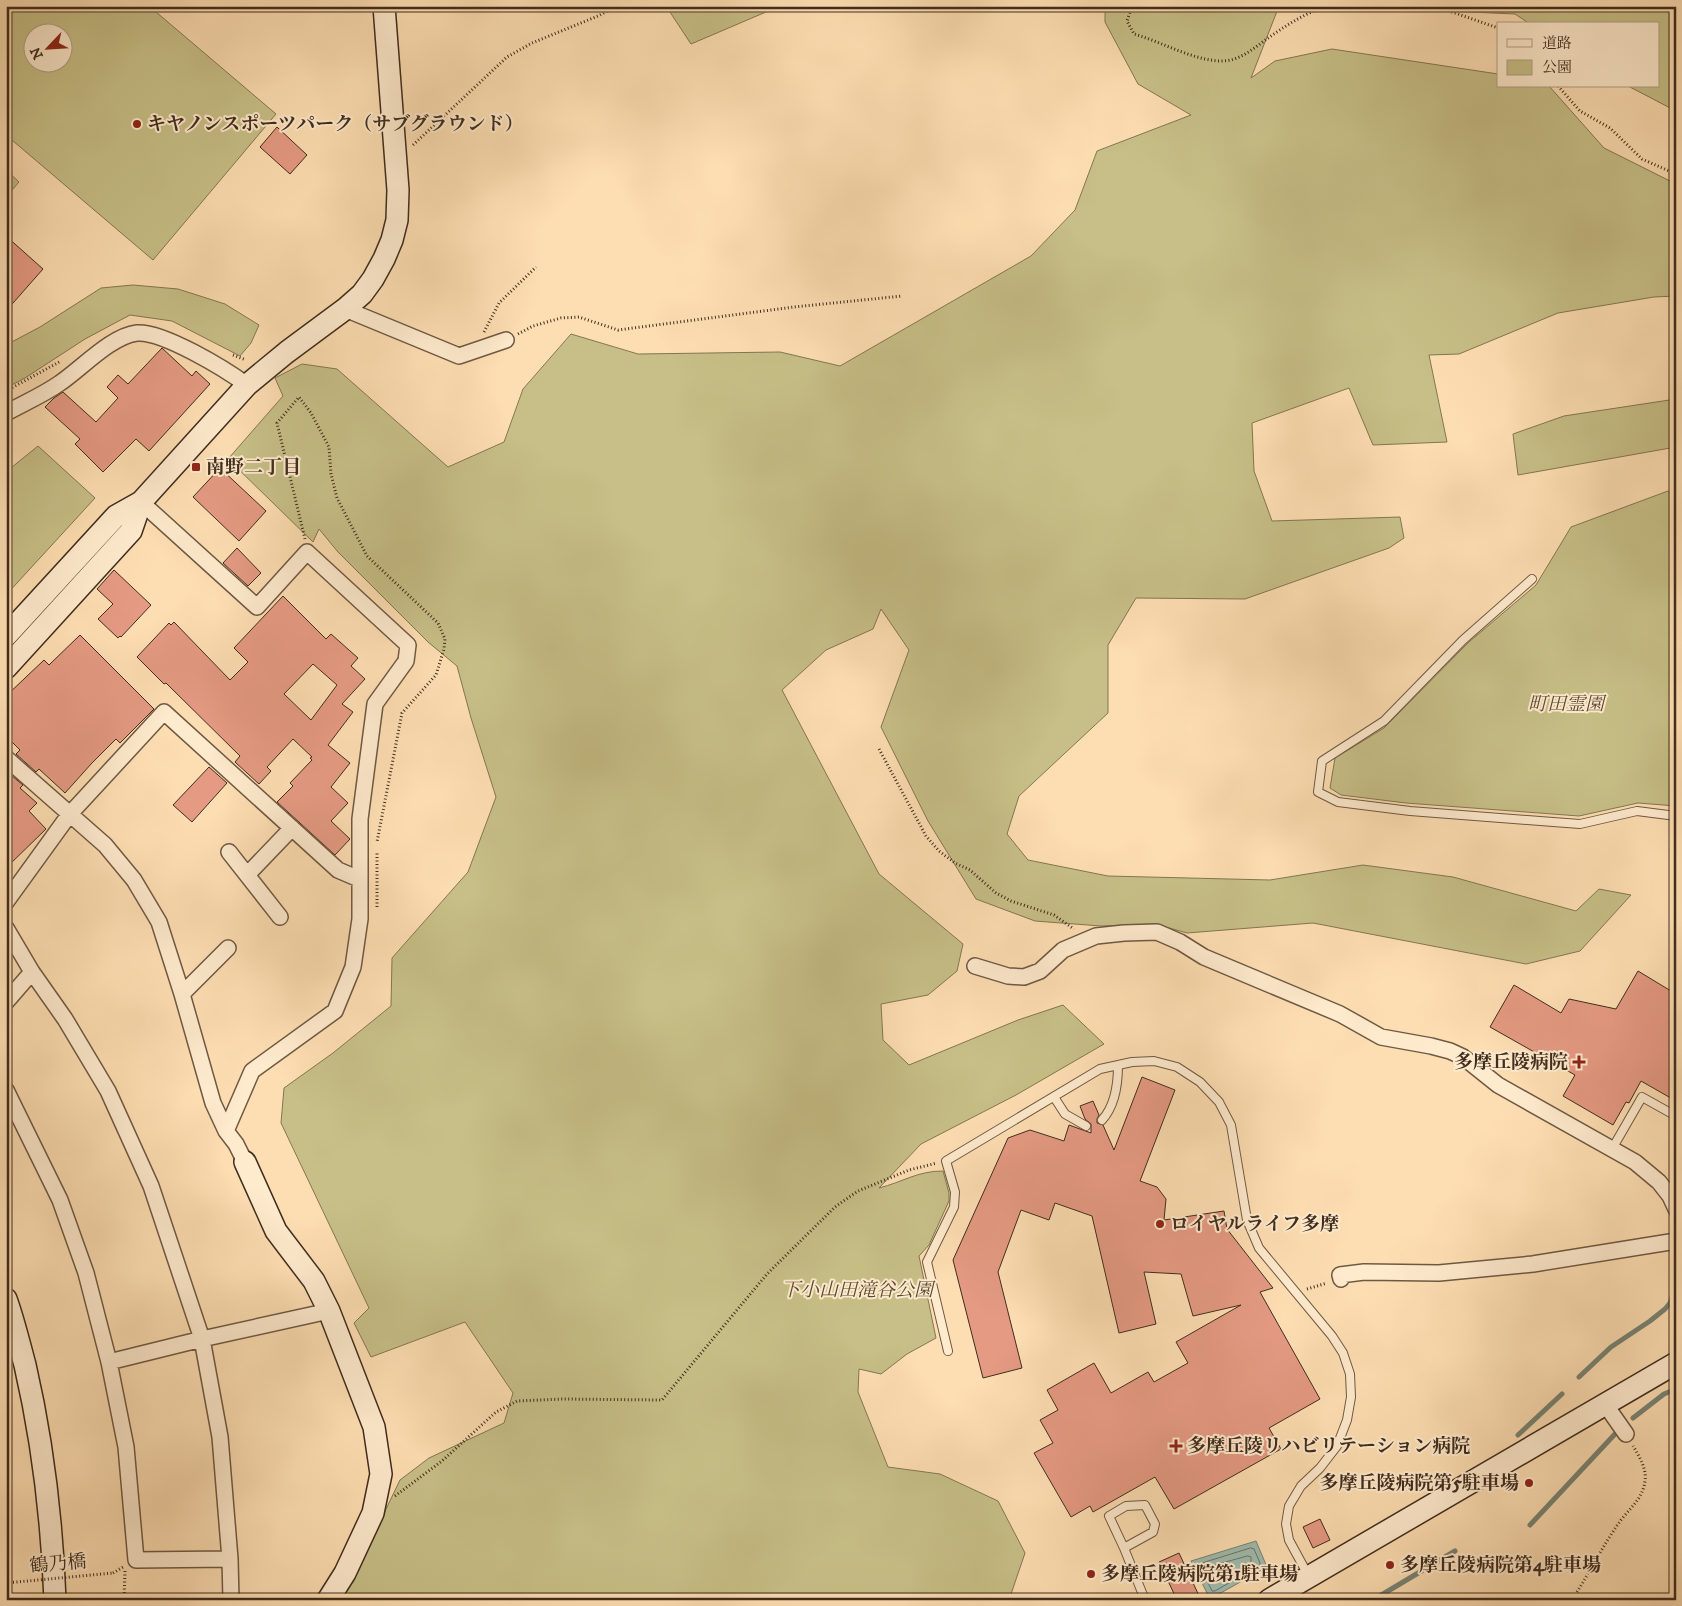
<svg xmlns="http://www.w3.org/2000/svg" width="1682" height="1606" viewBox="0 0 1682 1606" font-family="'IM FELL DW Pica','Noto Serif JP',serif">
<rect width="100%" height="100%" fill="#fddeb2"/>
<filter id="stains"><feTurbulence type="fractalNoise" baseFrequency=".004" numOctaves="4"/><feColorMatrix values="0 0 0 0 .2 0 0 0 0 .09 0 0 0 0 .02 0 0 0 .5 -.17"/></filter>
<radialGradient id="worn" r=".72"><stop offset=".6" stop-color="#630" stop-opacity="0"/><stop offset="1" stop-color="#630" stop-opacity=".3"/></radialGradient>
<path fill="#c7bf87" stroke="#847652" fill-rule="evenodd" d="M 6,6 L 149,6 L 276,114 L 153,260 L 6,135 ZM 32,32 L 62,32 L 62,62 L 32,62 Z
M 666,6 L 780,6 L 691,44 Z
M 1105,6 L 1279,6 L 1251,78 L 1275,61 L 1332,49 L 1498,74 L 1498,86 L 1549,86 L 1604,148 L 1676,184 L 1676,296 L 1654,297 L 1558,313 L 1459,354 L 1429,355 L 1447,442 L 1373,445 L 1349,388 L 1252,423 L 1254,471 L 1272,521 L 1400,517 L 1404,538 L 1389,548 L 1245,599 L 1136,598 L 1108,645 L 1108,713 L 1019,796 L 1007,834 L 1028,860 L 1108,876 L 1270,880 L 1363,865 L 1453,877 L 1576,911 L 1599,889 L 1631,895 L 1580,951 L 1526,964 L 1313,923 L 1187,933 L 1155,924 L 1101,926 L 1035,921 L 976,899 L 928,821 L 881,727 L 909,650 L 881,609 L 873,629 L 826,650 L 782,690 L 879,874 L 963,944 L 957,971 L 928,995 L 881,1004 L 883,1040 L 909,1065 L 1018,1020 L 1063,1005 L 1104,1044 L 1016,1095 L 921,1144 L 879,1188 C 903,1182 917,1171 943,1171 L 949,1193 L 949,1201 L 929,1245 L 919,1256 L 936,1338 L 907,1354 L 881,1374 L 859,1369 L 858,1392 L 888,1467 L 940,1474 L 998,1501 L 1025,1553 L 1009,1600 L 333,1600 L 363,1557 L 400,1480 L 429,1458 L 504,1423 L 513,1393 L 465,1322 L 371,1357 L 354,1323 L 369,1308 L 281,1123 L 284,1088 L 333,1053 L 391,1006 L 392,958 L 468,872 L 496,797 L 471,718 L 457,666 L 428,642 L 338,552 L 319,529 L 313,542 L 228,459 L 283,396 L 275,378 L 302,364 L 337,369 L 448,467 L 504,442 L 523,389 L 571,334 L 638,354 L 780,352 L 840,366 L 1031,256 L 1075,210 L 1097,151 L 1191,115 L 1138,84 L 1105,22 Z
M 1332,6 L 1676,6 L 1676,111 L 1628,86 L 1658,86 L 1658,24 L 1530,24 L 1515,14 Z
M 6,170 L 19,182 L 6,197 Z
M 133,285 L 178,289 L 225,304 L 259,325 L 251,343 L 240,356 L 172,321 L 130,315 L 85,339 L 25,378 L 6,388 L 6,345 L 40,327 L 101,288 Z
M 1676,399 L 1676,447 L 1518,475 L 1513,434 L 1564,416 Z
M 38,446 L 95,498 L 6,595 L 6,472 Z
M 1668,491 L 1676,497 L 1676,806 L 1638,803 L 1579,816 L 1406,803 L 1341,795 L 1330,788 L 1335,758 L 1384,728 L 1469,642 L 1536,585 L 1571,527 Z"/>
<path fill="#9fbcae" stroke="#798374" d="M 1256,1541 L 1267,1567 L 1210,1599 L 1191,1561 Z"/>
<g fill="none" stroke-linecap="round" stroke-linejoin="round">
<path stroke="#707466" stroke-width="1" d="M 1251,1548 L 1254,1549 L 1260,1563 L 1260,1565 L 1215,1591 L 1212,1591 L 1200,1566 L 1200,1564 Z
M 1248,1556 L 1251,1557 L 1251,1563 L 1217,1582 L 1214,1582 L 1209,1570 L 1209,1567 Z"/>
<path stroke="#798374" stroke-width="5" d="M 1579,1377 L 1611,1347 L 1650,1321 L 1665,1309 L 1670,1303 L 1676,1285
M 1633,1418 L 1664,1394 L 1676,1389
M 1518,1435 L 1562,1394
M 1530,1525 L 1615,1434
M 1373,1600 L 1455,1551"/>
</g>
<path fill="#e59a83" stroke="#402d1e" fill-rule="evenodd" d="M 277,127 L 307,155 L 290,174 L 260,147 Z
M 6,236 L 43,269 L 6,311 Z
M 162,348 L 192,376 L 196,371 L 210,384 L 149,451 L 136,439 L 103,472 L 75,444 L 80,439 L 45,407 L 54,398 L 63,392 L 96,422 L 118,398 L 107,387 L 118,375 L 128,384 Z
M 220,468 L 266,511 L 239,541 L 193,497 Z
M 237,548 L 261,573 L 248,586 L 223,563 Z
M 114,570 L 151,605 L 121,637 L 120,636 L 118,638 L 98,619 L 113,604 L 97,589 Z
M 283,596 L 326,639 L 331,634 L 358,658 L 351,666 L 365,679 L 342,704 L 353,712 L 328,745 L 350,763 L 331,787 L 348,803 L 331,821 L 350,839 L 335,855 L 277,802 L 293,786 L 290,783 L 312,760 L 310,758 L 312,757 L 293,739 L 267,767 L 271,771 L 259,784 L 235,762 L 240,756 L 166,683 L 164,684 L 137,657 L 169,623 L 171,625 L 174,622 L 230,680 L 248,662 L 234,648 ZM 313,664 L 337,685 L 311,720 L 284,694 Z
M 80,635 L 154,709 L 120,743 L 116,739 L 92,763 L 65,793 L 39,769 L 36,772 L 16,754 L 20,750 L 6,736 L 6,696 L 44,660 L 49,665 Z
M 209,767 L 227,783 L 192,822 L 173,805 Z
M 6,771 L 23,785 L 20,788 L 37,803 L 29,811 L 46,829 L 6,868 Z
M 1638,971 L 1676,994 L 1676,1101 L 1641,1081 L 1629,1103 L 1626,1102 L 1613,1125 L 1563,1096 L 1575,1075 L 1490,1027 L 1514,985 L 1561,1013 L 1569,999 L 1616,1009 Z
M 1142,1077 L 1175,1090 L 1140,1181 L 1157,1187 L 1166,1199 L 1164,1220 L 1224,1211 L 1227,1229 L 1273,1288 L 1260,1292 L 1320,1399 L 1269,1428 L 1281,1449 L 1174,1509 L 1155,1477 L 1093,1512 L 1090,1506 L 1071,1517 L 1034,1453 L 1053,1443 L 1040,1420 L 1058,1410 L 1047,1390 L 1094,1363 L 1111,1393 L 1148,1372 L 1154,1382 L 1188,1363 L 1176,1342 L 1241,1305 L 1193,1316 L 1181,1274 L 1144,1272 L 1156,1324 L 1119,1333 L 1092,1216 L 1055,1203 L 1049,1220 L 1021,1210 L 998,1272 L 1022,1368 L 983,1378 L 953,1260 L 1008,1138 L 1030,1130 L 1064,1141 L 1069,1125 L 1091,1133 L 1091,1124 L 1085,1119 L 1080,1106 L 1093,1101 L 1099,1115 L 1097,1119 L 1097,1123 L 1103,1125 L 1114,1150 Z
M 1320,1519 L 1330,1540 L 1313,1548 L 1303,1527 Z
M 1179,1553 L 1201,1600 L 1177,1600 L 1159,1562 Z"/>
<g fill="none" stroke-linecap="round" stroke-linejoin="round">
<g stroke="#6f5943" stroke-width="10">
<path id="lane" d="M 1532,579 L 1463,640 L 1384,721 L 1322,761 L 1318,792 L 1338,802 L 1410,811 L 1553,822 L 1580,824 L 1637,811 L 1676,816
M 1054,1097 L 1065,1114 L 1086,1126
M 1102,1120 C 1115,1106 1118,1083 1118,1065
M 1612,1149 L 1642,1097 L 1676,1116
M 948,1351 L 927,1262 L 954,1207 L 955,1192 L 946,1161 L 1100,1069 L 1132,1062 L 1154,1061 L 1177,1067 L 1200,1082 L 1219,1102 L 1231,1125 L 1247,1220 L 1259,1248 L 1332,1336 L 1343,1353 L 1350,1374 L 1351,1397 L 1347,1420 L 1337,1446 L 1320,1468 L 1301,1486 L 1289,1506 L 1286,1524 L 1289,1540 L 1308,1575
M 1124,1548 L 1153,1532 L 1155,1524 L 1145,1505 L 1126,1506 L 1109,1516 L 1124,1548 L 1145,1600"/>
</g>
<g stroke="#6f5943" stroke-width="18">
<path id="street" d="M 345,309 L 459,356 L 506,340
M 6,413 C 24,403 43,395 60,383 C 81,369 111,336 137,333 C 163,331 225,369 247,385
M 141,502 L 257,607 L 307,552 L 408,645 L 406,661 L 375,704 L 360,819 L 360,919 L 353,967 L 335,1011 L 252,1071 L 226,1131
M 6,758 L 105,845 L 134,880 L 159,922 L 182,994 L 213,1103 L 226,1131 L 236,1144 L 245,1162
M 229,852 L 280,917
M 247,875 L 292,828
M 6,902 L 69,815 L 164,712 L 338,870 L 359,879
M 6,928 L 32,972 L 65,1019 L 108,1091 L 151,1186 L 202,1339 L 220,1437 L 230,1559 L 231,1600
M 975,966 L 1008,976 L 1024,977 L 1040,971 L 1063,950 L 1096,936 L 1124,933 L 1157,932 L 1180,942 L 1204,957 L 1340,1014 L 1381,1037 L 1431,1046 L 1450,1051 L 1463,1057 L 1498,1085 L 1635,1162 L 1659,1182 L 1670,1196 L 1676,1209
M 182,994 L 228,948
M 6,1002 L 32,972
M 6,1090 L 60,1200 L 86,1273 L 109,1362 L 126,1447 L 136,1560 L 230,1559
M 1341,1279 L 1340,1275 L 1364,1272 L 1439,1273 L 1533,1264 L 1676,1241
M 109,1362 L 202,1339 L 329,1311
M 1605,1404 L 1626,1434"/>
</g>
<g stroke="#402d1e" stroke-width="24">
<path id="secondary" d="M 6,636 L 116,516 L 141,502 L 247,385 L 287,352 L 345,309 L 362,294 L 373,279 L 384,259 L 392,240 L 397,220 L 398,190 L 384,6
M 6,668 L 131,531 L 141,502
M 245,1162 L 276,1231 L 314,1281 L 329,1311 L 374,1427 L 381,1474 L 373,1513 L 345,1573 L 328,1600
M 6,1299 C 14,1321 19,1343 25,1365 C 43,1443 52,1520 55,1600
M 1269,1600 L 1676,1363"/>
</g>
<path stroke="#402d1e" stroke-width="3" stroke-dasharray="1 2.5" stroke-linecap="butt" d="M 1132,6 L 1127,21 L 1134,34 C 1162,42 1190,59 1219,61 C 1240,62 1255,47 1271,36 C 1288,24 1305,14 1325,6
M 1435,6 L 1498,28
M 1558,86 L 1580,111 L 1610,128 L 1642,159 L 1676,174
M 413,145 L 507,57 L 532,43 L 598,16 L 617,6
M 484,332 L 499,303 L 536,267
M 518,334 L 533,326 L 561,318 L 579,317 L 618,330 L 794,307 L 902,296
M 233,355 L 246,360
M 6,391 L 61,361
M 305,539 L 277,423 L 299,397 L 311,413 L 329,447 L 331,474 L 337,498 L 367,556 L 438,623 L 445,639 L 444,649 L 436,675 L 402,713 L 377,842
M 879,749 L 926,836 L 939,851 L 955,863 L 970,870 L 996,893 L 1011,901 L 1054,915 L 1074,929
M 377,907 L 377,853
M 1307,1289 L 1327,1283
M 395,1496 L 442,1461 L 496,1412 L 517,1401 L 563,1399 L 662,1400 L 767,1274 L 835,1207 L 858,1191 L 909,1170 L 937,1163
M 113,1573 L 123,1567
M 1577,1592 C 1592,1568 1605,1542 1621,1520 C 1631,1507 1643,1498 1645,1481 C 1647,1469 1639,1456 1633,1446
M 85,1596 L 86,1600
M 124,1600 L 125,1570"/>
<use href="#lane" stroke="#feeacd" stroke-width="8"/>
<use href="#street" stroke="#feeacd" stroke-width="15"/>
<use href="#secondary" stroke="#feeacd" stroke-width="21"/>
<path stroke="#402d1e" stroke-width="3" stroke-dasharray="1 2.5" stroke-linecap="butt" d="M 6,1583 L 113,1573"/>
</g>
<g fill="#8f2418" stroke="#feeacd" stroke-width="2">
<circle cx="137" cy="124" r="5"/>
<rect x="191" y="462" width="10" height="10" rx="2.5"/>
<path d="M1576.5 1054.5h5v5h5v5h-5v5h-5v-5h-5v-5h5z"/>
<circle cx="1160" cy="1224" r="5"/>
<path d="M1173.5 1438.5h5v5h5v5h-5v5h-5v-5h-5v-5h5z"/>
<circle cx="1529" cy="1483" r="5"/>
<circle cx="1390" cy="1565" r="5"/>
<circle cx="1091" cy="1574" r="5"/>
</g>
<g text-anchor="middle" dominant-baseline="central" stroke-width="4" stroke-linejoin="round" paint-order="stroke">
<g font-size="19" font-weight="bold" fill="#402d1e" stroke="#feeacd" text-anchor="start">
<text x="147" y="124">キヤノンスポーツパーク（サブグラウンド）</text>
<text x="206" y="467">南野二丁目</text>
<text x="1568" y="1062" text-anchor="end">多摩丘陵病院</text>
<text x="1170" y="1224">ロイヤルライフ多摩</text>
<text x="1187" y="1446">多摩丘陵リハビリテーション病院</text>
<text x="1519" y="1483" text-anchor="end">多摩丘陵病院第5駐車場</text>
<text x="1400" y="1565">多摩丘陵病院第4駐車場</text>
<text x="1101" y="1574">多摩丘陵病院第1駐車場</text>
</g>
<g font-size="19" font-style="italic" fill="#5b4a33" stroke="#feeacd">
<text x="1566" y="704">町田霊園</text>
<text x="857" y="1290">下小山田滝谷公園</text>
</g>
<g font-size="19" fill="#402d1e" stroke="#feeacd">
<text transform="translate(58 1564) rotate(-5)">鶴乃橋</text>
</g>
</g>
<rect width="1682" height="1606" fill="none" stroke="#fddeb2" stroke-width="25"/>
<rect x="8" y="8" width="1667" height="1591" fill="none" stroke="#402d1e" stroke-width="2.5"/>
<rect x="12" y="12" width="1657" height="1581" fill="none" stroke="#402d1e"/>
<rect x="1497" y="22" width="162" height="65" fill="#feeacd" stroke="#b29e87"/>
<rect x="1507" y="39" width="25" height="8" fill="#feeacd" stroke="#b29e87"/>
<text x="1542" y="48" font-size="15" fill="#402d1e">道路</text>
<rect x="1507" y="60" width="25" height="15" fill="#c7bf87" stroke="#b29e87"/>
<text x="1542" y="72" font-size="15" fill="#402d1e">公園</text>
<g transform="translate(48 48) rotate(245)"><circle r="24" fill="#feeacd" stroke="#b29e87"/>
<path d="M0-4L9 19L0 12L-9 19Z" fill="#8f2418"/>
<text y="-8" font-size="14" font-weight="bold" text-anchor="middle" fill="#402d1e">N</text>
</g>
<rect width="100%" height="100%" filter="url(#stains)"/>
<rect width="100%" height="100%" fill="url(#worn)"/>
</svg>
